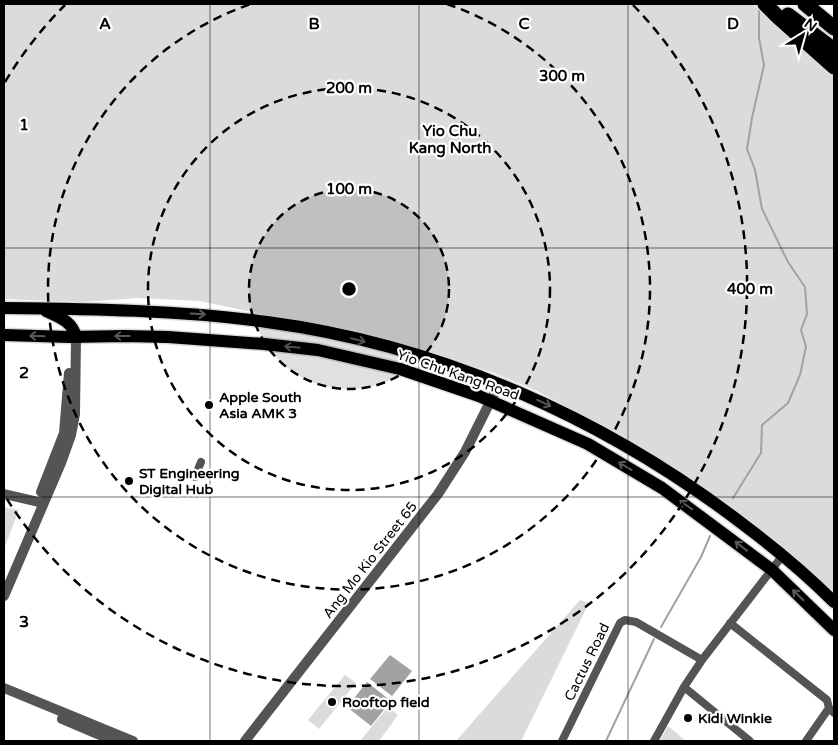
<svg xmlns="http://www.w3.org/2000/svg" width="838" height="745" viewBox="0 0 838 745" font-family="'Varela Round',sans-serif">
<rect width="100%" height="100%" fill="#fff"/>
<path fill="#dbdbdb" d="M 4,4 L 753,4 L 834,72 L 834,593 L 751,521 L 723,500 L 625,437 L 535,390 L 494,373 L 406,344 L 355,330 L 306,323 L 199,301 L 139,298 L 83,302 L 4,299 Z
M 4,507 L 19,510 L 4,549 Z
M 580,600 L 589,603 L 521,741 L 456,741 Z
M 345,675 L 356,683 L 319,729 L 308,720 Z
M 388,707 L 398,715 L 379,741 L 360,741 Z
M 668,726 L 686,741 L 660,741 Z"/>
<path fill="#a2a2a2" d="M 390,655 L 412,671 L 392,696 L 370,679 Z
M 367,682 L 391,701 L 371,726 L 347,707 Z"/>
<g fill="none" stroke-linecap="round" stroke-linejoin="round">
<path stroke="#a2a2a2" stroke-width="2" d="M 733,498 L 761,453 L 762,425 L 788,403 L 800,375 L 806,347 L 801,330 L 807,314 L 805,287 L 788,262 L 762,209 L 755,170 L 747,149 L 752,118 L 764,65 L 759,38 L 759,7
M 661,627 L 701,557 L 710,536
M 606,741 L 654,639"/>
<g stroke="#dbdbdb" stroke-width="15">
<path id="primary" d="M 4,308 C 92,309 180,310 267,322 C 441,345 606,419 744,525 C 776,549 806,574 834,602
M 46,311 C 59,317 72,321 76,337
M 4,335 L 70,337 L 124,336 L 168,337 L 264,344 L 318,350 L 400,369 L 479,396 L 588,444 L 662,488 L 772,570 L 834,630"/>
</g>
<g stroke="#dbdbdb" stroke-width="18">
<path id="motorway" d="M 765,4 L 778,17 L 834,67
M 805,4 L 834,28
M 788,15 L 834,50"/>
</g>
<path stroke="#545454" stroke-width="8" d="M 195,477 L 201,462
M 730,623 L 827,700 L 829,708 L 834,713
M 684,687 L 750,741
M 562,741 L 620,623 L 625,620 L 636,622 L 702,660
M 654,741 L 684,687 L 702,660 L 783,555
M 806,741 L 829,708"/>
<path stroke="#545454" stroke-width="10" d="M 41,492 L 64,433 L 69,373
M 4,494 L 43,503
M 4,596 L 61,463 L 71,435 L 75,414 L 76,337
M 4,688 L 133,741
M 62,719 L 114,741
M 245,741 L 438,494 L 465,452 L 499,384"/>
<use href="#primary" stroke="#000" stroke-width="12"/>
<use href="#motorway" stroke="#000" stroke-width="15"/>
</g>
<defs><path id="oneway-shaft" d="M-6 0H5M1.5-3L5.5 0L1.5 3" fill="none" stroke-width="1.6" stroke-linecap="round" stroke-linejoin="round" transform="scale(1.25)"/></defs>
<g stroke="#595959">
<use href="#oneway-shaft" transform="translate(198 314) rotate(3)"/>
<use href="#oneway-shaft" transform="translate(37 336) rotate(-178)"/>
<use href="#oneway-shaft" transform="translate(122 336) rotate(-180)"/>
<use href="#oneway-shaft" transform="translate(358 340) rotate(14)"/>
<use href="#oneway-shaft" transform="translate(292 347) rotate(-174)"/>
<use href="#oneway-shaft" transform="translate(544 403) rotate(25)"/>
<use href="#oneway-shaft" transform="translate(625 466) rotate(-149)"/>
<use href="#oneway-shaft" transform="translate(686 505) rotate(-145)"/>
<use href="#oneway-shaft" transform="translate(741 546) rotate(-142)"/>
<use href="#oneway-shaft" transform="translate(798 595) rotate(-136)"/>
</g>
<path fill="none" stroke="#000" stroke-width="1" stroke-opacity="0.55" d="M 210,4 L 210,741M 419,4 L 419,741M 628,4 L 628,741M 4,248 L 834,248M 4,497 L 834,497"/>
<circle cx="349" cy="289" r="100" fill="#000" fill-opacity=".12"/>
<g fill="none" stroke="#000" stroke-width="2.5" stroke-dasharray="9 6">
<circle cx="349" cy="289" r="100"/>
<circle cx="349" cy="289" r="201"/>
<path d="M447 4A301 301 0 1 1 251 4"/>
<path d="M5 82A401 401 0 0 1 65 5M633 5A401 401 0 1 1 5 496"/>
</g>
<g fill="#000" stroke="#fff" stroke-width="2">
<circle cx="209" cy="405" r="5"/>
<circle cx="129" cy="481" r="5"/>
<circle cx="332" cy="702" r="5"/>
<circle cx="688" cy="718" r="5"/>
</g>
<g text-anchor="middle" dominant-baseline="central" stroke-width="4.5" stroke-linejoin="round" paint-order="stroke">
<g font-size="14" fill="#000" stroke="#fff">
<text transform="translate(458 375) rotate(19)">Yio Chu Kang Road</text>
<text transform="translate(370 560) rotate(-52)">Ang Mo Kio Street 65</text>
<text transform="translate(587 662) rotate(-64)">Cactus Road</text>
</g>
<g font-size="14" font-weight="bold" fill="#000" stroke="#fff" text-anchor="start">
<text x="219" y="397">Apple South<tspan x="219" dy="16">Asia AMK 3</tspan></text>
<text x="139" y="473">ST Engineering<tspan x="139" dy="16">Digital Hub</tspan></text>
<text x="342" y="702">Rooftop field</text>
<text x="698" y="718">Kidi Winkie</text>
</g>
<g font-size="15" font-weight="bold" fill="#000" stroke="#fff">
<text x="450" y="131">Yio Chu<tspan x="450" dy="17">Kang North</tspan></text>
</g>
</g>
<g font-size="16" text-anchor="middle" font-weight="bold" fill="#000" stroke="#fff" stroke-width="4.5" stroke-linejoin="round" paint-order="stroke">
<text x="105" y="29">A</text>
<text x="314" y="29">B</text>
<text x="524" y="29">C</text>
<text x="733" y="29">D</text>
<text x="24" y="130">1</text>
<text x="24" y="378">2</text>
<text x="24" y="627">3</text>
</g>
<circle cx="349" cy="289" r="8" fill="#000" stroke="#fff" stroke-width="2.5"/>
<g font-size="15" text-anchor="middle" font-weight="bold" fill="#000" stroke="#fff" stroke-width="4.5" stroke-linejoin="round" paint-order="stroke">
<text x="562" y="81">300 m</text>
<text x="349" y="93">200 m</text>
<text x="349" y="194">100 m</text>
<text x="750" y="294">400 m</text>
</g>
<rect width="838" height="745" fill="none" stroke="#000000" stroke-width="10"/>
<g transform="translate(803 35) rotate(37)" stroke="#ffffff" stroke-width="4" paint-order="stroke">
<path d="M0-4L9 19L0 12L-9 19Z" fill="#000000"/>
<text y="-8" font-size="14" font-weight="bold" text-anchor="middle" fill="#000000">N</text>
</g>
</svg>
